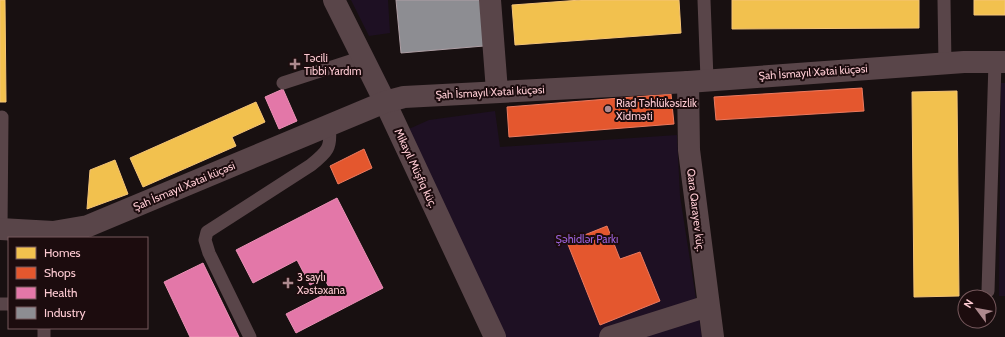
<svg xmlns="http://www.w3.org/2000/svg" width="1005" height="337" viewBox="0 0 1005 337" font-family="Cabin,sans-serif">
<rect width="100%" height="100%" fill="#181011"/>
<path fill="#1e1023" d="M 351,0 L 388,0 L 390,33 L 369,36 Z
M 1001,83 L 1005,83 L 1005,296 L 999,296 Z
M 495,111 L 500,147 L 677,135 L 680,196 L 702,337 L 492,337 L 402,132 L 429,120 Z"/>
<path fill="#f2c14e" stroke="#f5c476" d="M 0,0 L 5,0 L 6,102 L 0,102 Z
M 581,0 L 679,0 L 681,33 L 515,45 L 512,5 Z
M 732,0 L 919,0 L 919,28 L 732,29 Z
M 974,0 L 1005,0 L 1005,15 L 974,15 Z
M 957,91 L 959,296 L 914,297 L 912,92 Z
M 256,102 L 265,122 L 232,137 L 236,146 L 143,187 L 130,158 Z
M 115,160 L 128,194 L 87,209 L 90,170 Z"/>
<path fill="#e4572e" stroke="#ec7a5f" d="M 862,88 L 864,111 L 716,120 L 714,97 Z
M 671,94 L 674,124 L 509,137 L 507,107 Z
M 364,149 L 372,168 L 338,184 L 330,166 Z
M 607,226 L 620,259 L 640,252 L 660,301 L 600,325 L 567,242 Z"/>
<path fill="#e377a8" stroke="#eb90b5" d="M 283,89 L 297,121 L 279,129 L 265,97 Z
M 337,198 L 383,288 L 296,333 L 286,314 L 331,291 L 324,278 L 310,285 L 297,260 L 253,283 L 236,250 Z
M 203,263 L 239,337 L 190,337 L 164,282 Z"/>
<path fill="#8d8d92" stroke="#af9fa5" d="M 396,0 L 480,0 L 484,46 L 401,53 Z"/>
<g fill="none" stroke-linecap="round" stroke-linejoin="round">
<path stroke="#594549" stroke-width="13" d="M 704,0 L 707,79
M 944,0 L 945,64
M 283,83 L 363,57
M 1,229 L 2,117
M 988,291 L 995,62
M 0,304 L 9,304
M 44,328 L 44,337
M 250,337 L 209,253 L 205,240 L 207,232 L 311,165 C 327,152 332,148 329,126"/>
<path stroke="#594549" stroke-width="22" d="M 334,0 L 385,102 L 495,337
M 490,0 L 497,91
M 688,82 L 689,150 L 713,337
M 610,337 L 708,306"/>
<path stroke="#594549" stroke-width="22" d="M 0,229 L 53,232 L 88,226 L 385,102 L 404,97 L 688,82 L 964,62 L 1005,62"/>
</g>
<g fill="#ad898e" stroke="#1c0c0e" stroke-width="1.5">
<path d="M293 58h4v4h4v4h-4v4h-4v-4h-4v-4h4z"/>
<circle cx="608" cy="109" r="4"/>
<path d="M286 277h4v4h4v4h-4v4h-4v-4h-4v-4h4z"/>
</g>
<g text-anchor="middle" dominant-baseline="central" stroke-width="4" stroke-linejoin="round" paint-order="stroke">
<g font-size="11" fill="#fdcad2" stroke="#1c0c0e" text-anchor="start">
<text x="304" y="58">Təcili<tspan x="304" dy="13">Tibbi Yardım</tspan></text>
<text x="616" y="103">Riad Təhlükəsizlik<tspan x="616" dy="13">Xidməti</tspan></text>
<text x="297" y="277">3 saylı<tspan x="297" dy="13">Xəstəxana</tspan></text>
</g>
<g font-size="11" fill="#fdcad2" stroke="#1c0c0e">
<text transform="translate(813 72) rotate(-4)">Şah İsmayıl Xətai küçəsi</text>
<text transform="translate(490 92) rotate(-3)">Şah İsmayıl Xətai küçəsi</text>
<text transform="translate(416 168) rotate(65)">Mikayıl Müşfiq küç.</text>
<text transform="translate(184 186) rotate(-23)">Şah İsmayıl Xətai küçəsi</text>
<text transform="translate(696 210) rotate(83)">Qara Qarayev küç.</text>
</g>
<g font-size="11" fill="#9b62db" stroke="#1c0c0e">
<text x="587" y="239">Şəhidlər Parkı</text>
</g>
</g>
<rect x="8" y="237" width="140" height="92" fill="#1c0c0e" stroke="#76585c"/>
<rect x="16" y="247" width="20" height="12" fill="#f2c14e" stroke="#76585c"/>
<text x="44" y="257" font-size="12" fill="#fdcad2">Homes</text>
<rect x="16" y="267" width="20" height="12" fill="#e4572e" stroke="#76585c"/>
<text x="44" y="277" font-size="12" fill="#fdcad2">Shops</text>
<rect x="16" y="287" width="20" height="12" fill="#e377a8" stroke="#76585c"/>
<text x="44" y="297" font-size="12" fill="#fdcad2">Health</text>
<rect x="16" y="307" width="20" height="12" fill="#8d8d92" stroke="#76585c"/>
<text x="44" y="317" font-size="12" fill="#fdcad2">Industry</text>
<g transform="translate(977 309) rotate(302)"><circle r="19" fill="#1c0c0e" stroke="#76585c"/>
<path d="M0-3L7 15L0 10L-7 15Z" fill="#ad898e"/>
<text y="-6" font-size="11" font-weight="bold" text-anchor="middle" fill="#fdcad2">N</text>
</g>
</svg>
